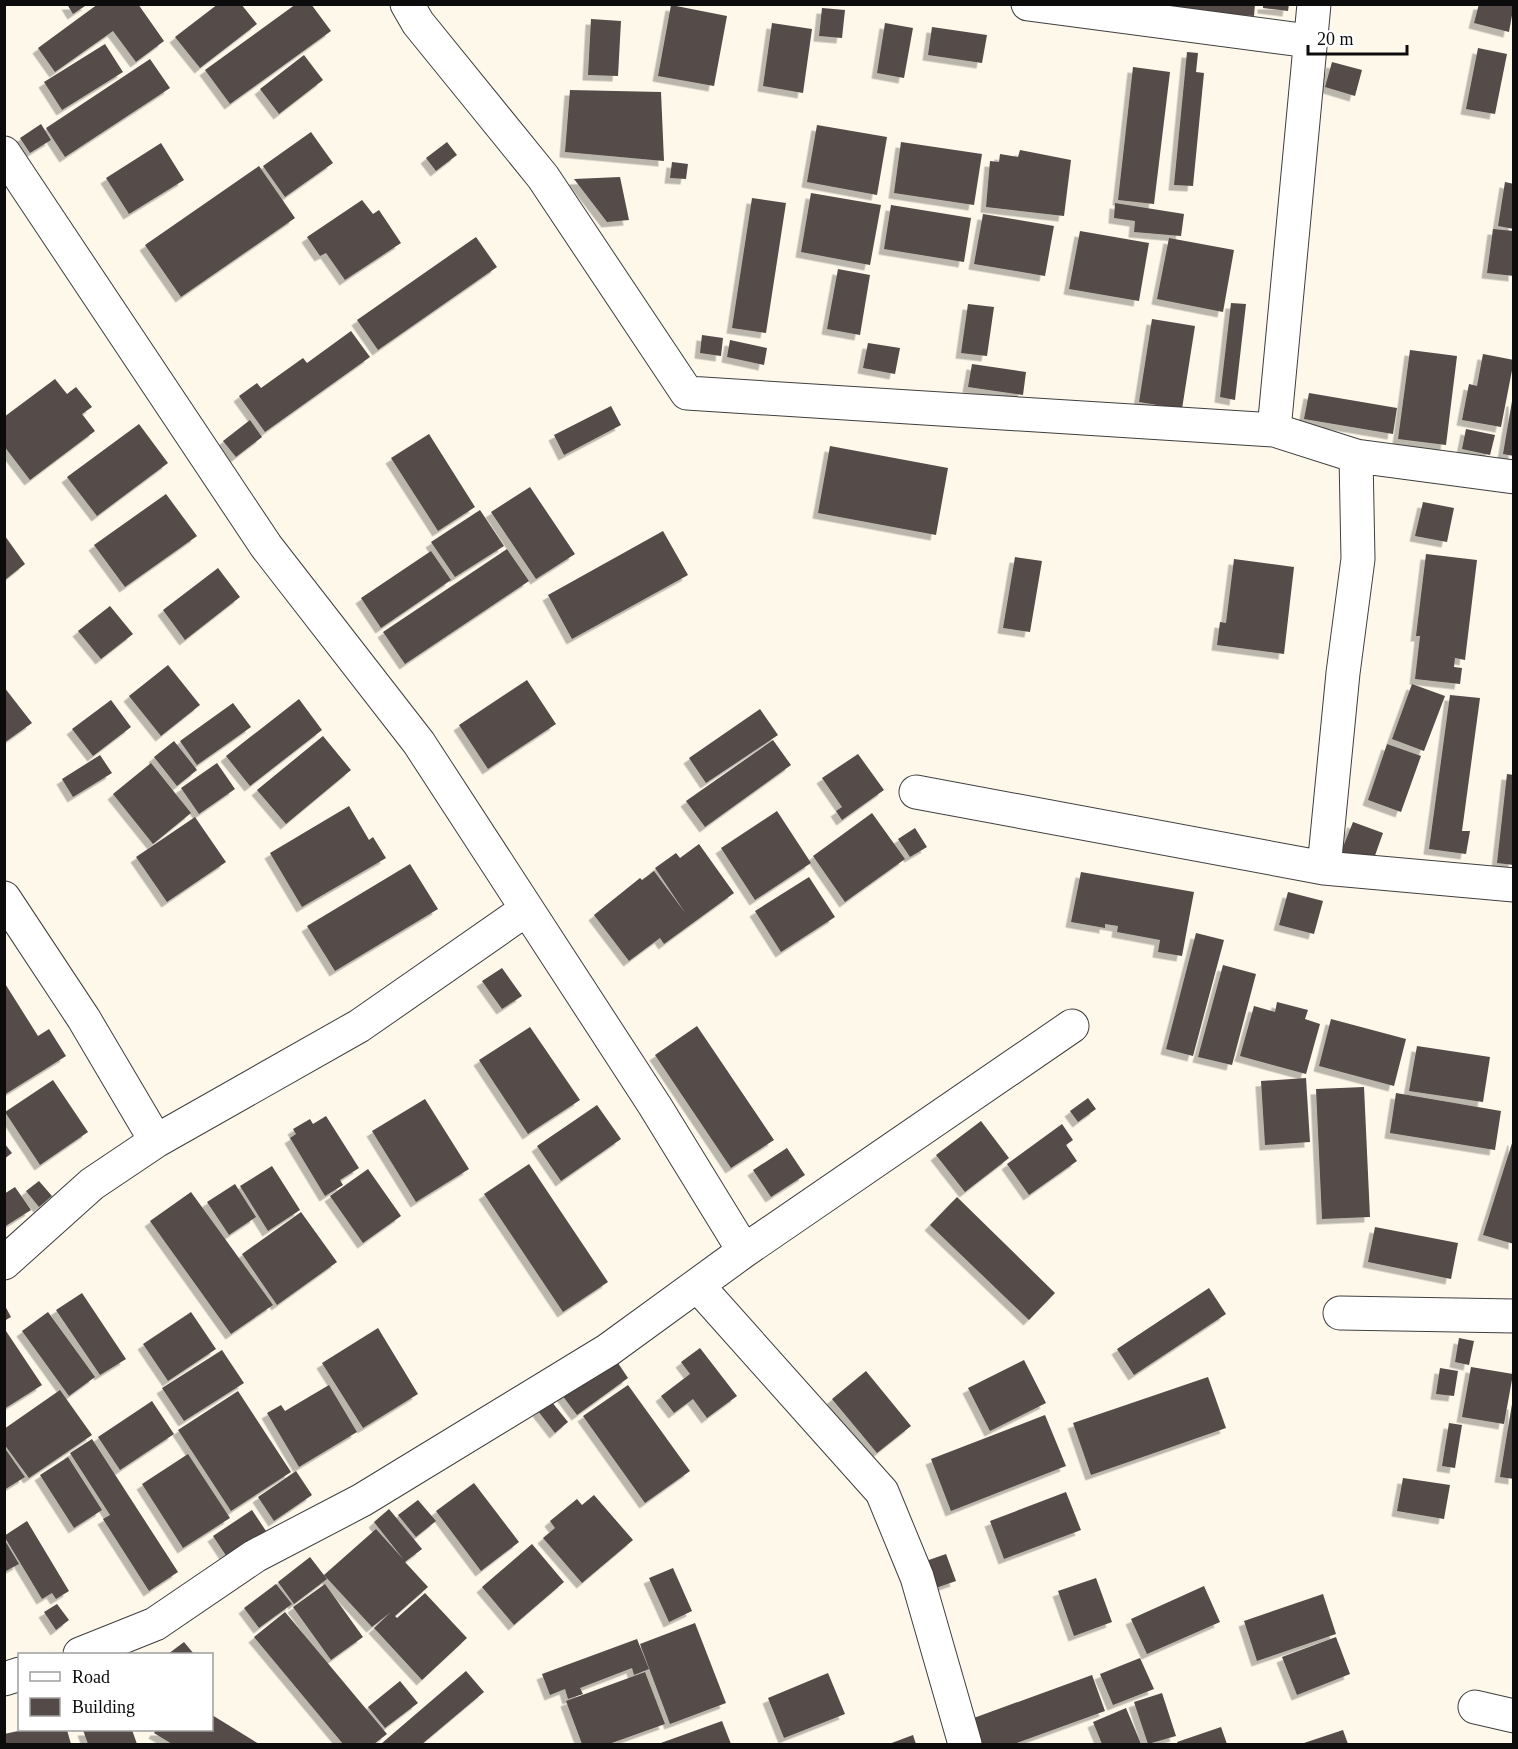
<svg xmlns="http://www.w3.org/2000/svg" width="1518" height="1749" viewBox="0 0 1518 1749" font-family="'Times New Roman',serif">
<defs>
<filter id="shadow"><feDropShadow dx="-5.5" dy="5.5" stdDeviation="0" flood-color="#0004"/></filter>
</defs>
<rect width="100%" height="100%" fill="#fef8eb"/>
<path fill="#544b49" filter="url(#shadow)" d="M 67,4 L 88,4 L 73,14 Z
M 98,4 L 138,4 L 164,41 L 136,62 L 113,31 L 55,72 L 38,48 Z
M 218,4 L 241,4 L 257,24 L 200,68 L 175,37 Z
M 296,4 L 311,4 L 331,31 L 230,104 L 205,70 Z
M 1117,4 L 1255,4 L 1254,16 L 1117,7 Z
M 1263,4 L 1289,4 L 1288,11 L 1263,8 Z
M 1479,4 L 1514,4 L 1509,32 L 1474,23 Z
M 671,5 L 727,16 L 714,86 L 658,76 Z
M 822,8 L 845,10 L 842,38 L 819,36 Z
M 591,19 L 621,21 L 618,76 L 588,75 Z
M 772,23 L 812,29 L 803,93 L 763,86 Z
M 885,23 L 913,28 L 904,78 L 877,73 Z
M 932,27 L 987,35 L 982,63 L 928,55 Z
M 105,44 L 123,72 L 62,110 L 44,82 Z
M 1478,48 L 1507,54 L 1495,114 L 1466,109 Z
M 1187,52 L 1198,53 L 1196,72 L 1204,73 L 1193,186 L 1174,185 Z
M 304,55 L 323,80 L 279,114 L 260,89 Z
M 150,59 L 170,88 L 65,157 L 46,128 Z
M 1332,62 L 1362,70 L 1355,96 L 1325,87 Z
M 1133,67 L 1170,72 L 1154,204 L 1118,200 Z
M 570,90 L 661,92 L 664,161 L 565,152 Z
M 41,124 L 51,140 L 30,153 L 20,138 Z
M 817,125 L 887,137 L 877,195 L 807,182 Z
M 311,132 L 333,163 L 285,197 L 263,166 Z
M 447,142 L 457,155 L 436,171 L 426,158 Z
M 901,142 L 982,154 L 974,205 L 894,193 Z
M 161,143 L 184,180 L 129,214 L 106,178 Z
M 1020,150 L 1071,160 L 1064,216 L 986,207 L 990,161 L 999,162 L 1000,154 L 1018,157 Z
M 672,162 L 688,164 L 686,179 L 670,178 Z
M 259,166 L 295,218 L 181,297 L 145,245 Z
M 620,177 L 629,220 L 607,222 L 574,179 Z
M 1505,182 L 1514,184 L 1514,229 L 1498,226 Z
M 811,193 L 881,205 L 870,265 L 801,252 Z
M 752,198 L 786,203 L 766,333 L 732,328 Z
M 362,200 L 373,214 L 379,210 L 401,243 L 345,280 L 326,253 L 320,256 L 307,237 Z
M 1115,203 L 1184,214 L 1181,236 L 1134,232 L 1135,221 L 1114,218 Z
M 891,205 L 971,218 L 964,262 L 884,249 Z
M 983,214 L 1054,226 L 1045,276 L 974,264 Z
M 1493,229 L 1514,231 L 1514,276 L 1487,273 Z
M 1080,231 L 1149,243 L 1139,301 L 1069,289 Z
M 476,237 L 497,267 L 378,350 L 357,320 Z
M 1169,238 L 1234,250 L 1223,312 L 1157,299 Z
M 838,269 L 870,275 L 860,335 L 827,329 Z
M 1231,303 L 1246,304 L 1235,400 L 1220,397 Z
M 968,304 L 994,307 L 987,356 L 961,353 Z
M 1152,319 L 1195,326 L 1182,409 L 1139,402 Z
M 351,331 L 370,357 L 265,432 L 239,396 L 257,383 L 261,388 L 303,358 L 307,363 Z
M 702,335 L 723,338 L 721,356 L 700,353 Z
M 730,340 L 767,348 L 764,365 L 727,357 Z
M 868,343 L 900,348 L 895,374 L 863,368 Z
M 1410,350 L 1457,356 L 1446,445 L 1398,439 Z
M 1483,354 L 1514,360 L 1501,427 L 1462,420 L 1469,384 L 1477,386 Z
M 972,364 L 1026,372 L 1023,395 L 968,387 Z
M 55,379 L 67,394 L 76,387 L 92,407 L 82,414 L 95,431 L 30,480 L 4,446 L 4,417 Z
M 1309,393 L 1397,408 L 1393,434 L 1304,419 Z
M 1512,401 L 1514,401 L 1514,456 L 1503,454 Z
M 611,406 L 621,425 L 564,455 L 554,435 Z
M 250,420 L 262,437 L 236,457 L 223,441 Z
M 139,424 L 168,463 L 97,516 L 67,477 Z
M 1466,429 L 1495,435 L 1490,455 L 1462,449 Z
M 429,434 L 475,507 L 438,531 L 391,458 Z
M 830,446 L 948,468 L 936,535 L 818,513 Z
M 530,487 L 575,554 L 536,579 L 491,512 Z
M 166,494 L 197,536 L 125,587 L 94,545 Z
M 1423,502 L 1454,508 L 1447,542 L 1415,536 Z
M 480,510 L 504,546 L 455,577 L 431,542 Z
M 663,531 L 688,575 L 572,639 L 548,595 Z
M 5,536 L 25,564 L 5,580 Z
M 507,549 L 529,581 L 405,664 L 383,632 Z
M 431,551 L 451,580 L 381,628 L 361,598 Z
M 1426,554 L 1477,560 L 1465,660 L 1446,656 L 1455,658 L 1454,667 L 1462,668 L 1460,684 L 1415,679 L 1420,636 L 1416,636 Z
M 1015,557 L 1042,561 L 1030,632 L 1003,628 Z
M 1234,559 L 1294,567 L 1284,654 L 1217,645 L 1220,622 L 1226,623 Z
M 218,568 L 240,597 L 185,640 L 163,610 Z
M 110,606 L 133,634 L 101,659 L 78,631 Z
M 168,665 L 200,705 L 161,736 L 129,696 Z
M 527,680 L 556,724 L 488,769 L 459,725 Z
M 1412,684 L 1445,696 L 1424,751 L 1392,739 Z
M 4,687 L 32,723 L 4,743 Z
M 1450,695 L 1480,698 L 1462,831 L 1470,831 L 1466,854 L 1429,849 Z
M 299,699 L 322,730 L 250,786 L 226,756 Z
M 111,700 L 131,727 L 93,756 L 72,729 Z
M 233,703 L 251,727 L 197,765 L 180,741 Z
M 760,709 L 778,735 L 706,783 L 689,758 Z
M 323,736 L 351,770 L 286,824 L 257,790 Z
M 773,740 L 791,765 L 705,827 L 686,801 Z
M 174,741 L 197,770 L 177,786 L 154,757 Z
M 1387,744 L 1421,756 L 1401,812 L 1368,800 Z
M 858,754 L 884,790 L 842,820 L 836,811 L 842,807 L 822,778 Z
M 100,755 L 112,773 L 73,797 L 62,779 Z
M 151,763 L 191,813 L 153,844 L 113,794 Z
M 217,763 L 235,789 L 199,814 L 181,788 Z
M 1507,774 L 1514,775 L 1514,865 L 1497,863 Z
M 349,806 L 369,840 L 373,837 L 386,858 L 302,907 L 270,853 Z
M 777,811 L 811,863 L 755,900 L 721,848 Z
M 872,813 L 905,859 L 845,902 L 813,856 Z
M 195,817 L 226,862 L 167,902 L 136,857 Z
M 1353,822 L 1383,833 L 1372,864 L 1341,852 Z
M 915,828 L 927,847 L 910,857 L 898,839 Z
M 699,844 L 734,893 L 664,944 L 660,938 L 629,961 L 594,915 L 640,878 L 642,880 L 654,871 L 686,914 L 655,868 L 676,853 L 680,858 Z
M 410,864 L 438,909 L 335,971 L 307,926 Z
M 1081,872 L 1194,892 L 1182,956 L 1158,952 L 1160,940 L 1117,932 L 1118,926 L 1105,924 L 1105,928 L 1071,922 Z
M 809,877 L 835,917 L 781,952 L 755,911 Z
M 1288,892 L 1323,901 L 1314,934 L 1279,925 Z
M 1196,933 L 1224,940 L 1193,1056 L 1166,1049 Z
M 1223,965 L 1256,974 L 1232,1065 L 1198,1057 Z
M 502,968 L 522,996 L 502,1009 L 482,981 Z
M 4,982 L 38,1036 L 49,1029 L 66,1056 L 4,1095 Z
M 1277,1002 L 1308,1010 L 1305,1019 L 1320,1024 L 1306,1074 L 1240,1056 L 1254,1006 L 1275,1012 Z
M 1331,1019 L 1406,1039 L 1394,1086 L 1319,1066 Z
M 697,1026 L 774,1140 L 731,1168 L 655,1055 Z
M 530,1027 L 580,1100 L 528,1134 L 479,1060 Z
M 1417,1046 L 1490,1057 L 1483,1102 L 1409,1091 Z
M 1306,1078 L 1310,1142 L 1265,1145 L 1261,1081 Z
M 53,1080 L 88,1132 L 40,1165 L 5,1112 Z
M 1364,1087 L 1370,1217 L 1322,1219 L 1316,1089 Z
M 1396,1093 L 1501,1111 L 1495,1150 L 1390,1133 Z
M 1088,1098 L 1096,1109 L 1078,1122 L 1070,1111 Z
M 425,1099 L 469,1169 L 416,1202 L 372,1131 Z
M 597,1105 L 621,1139 L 561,1181 L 537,1146 Z
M 326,1116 L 359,1168 L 340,1180 L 343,1185 L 325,1196 L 290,1138 L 296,1134 L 293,1129 L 310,1119 L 313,1124 Z
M 981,1121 L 1009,1158 L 965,1192 L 936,1155 Z
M 1062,1124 L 1073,1140 L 1066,1145 L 1077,1161 L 1029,1195 L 1007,1164 Z
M 1513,1140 L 1514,1140 L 1514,1244 L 1483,1235 Z
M 4,1143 L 12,1153 L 4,1159 Z
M 787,1148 L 805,1175 L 771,1197 L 753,1170 Z
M 529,1164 L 608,1282 L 563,1312 L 484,1194 Z
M 272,1166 L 300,1210 L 268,1231 L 240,1186 Z
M 368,1169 L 401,1216 L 363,1243 L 330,1196 Z
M 39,1181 L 52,1196 L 39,1207 L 26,1191 Z
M 235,1184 L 256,1217 L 229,1235 L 207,1202 Z
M 15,1187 L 31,1210 L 4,1227 L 4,1194 Z
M 191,1192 L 273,1305 L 231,1334 L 150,1221 Z
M 957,1197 L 1055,1293 L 1029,1320 L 930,1225 Z
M 301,1212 L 337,1262 L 277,1305 L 242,1254 Z
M 1375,1227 L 1458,1243 L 1451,1279 L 1368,1262 Z
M 1209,1288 L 1226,1314 L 1134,1375 L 1117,1349 Z
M 82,1293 L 126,1359 L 100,1375 L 56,1310 Z
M 4,1304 L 11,1317 L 4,1321 Z
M 48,1312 L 95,1377 L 69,1396 L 22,1331 Z
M 191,1312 L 216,1349 L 168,1381 L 143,1344 Z
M 4,1328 L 42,1385 L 4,1409 Z
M 378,1328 L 418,1394 L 363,1428 L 322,1363 Z
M 1459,1338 L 1474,1341 L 1469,1365 L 1455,1362 Z
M 700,1348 L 737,1396 L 707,1418 L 693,1399 L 674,1413 L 661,1396 L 690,1374 L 681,1362 Z
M 222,1350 L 244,1383 L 184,1421 L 162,1388 Z
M 614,1357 L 628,1378 L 577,1415 L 562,1395 Z
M 1024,1360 L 1046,1403 L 990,1431 L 968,1388 Z
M 1471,1367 L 1513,1374 L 1504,1424 L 1462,1417 Z
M 1440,1368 L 1458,1371 L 1454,1396 L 1436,1394 Z
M 866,1371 L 911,1426 L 877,1453 L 832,1399 Z
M 1208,1377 L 1226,1428 L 1091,1475 L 1073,1423 Z
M 329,1385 L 357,1432 L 299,1467 L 267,1413 L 281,1405 L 285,1411 Z
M 628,1385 L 690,1471 L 645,1503 L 583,1416 Z
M 60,1390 L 92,1435 L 29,1478 L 4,1444 L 4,1429 Z
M 238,1391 L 291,1472 L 231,1511 L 178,1430 Z
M 152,1401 L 174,1434 L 120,1470 L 98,1437 Z
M 551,1401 L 568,1422 L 555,1433 L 538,1411 Z
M 1512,1404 L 1514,1404 L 1514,1479 L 1500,1477 Z
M 1045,1415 L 1066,1466 L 951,1511 L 931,1459 Z
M 1449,1423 L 1462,1425 L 1455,1468 L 1442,1466 Z
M 92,1439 L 178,1572 L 149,1591 L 103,1519 L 110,1515 L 70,1453 Z
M 4,1447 L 25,1477 L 4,1490 Z
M 188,1454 L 230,1518 L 183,1548 L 142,1484 Z
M 68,1457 L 102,1510 L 74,1528 L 40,1475 Z
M 296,1471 L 312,1495 L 274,1521 L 258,1497 Z
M 1403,1478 L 1450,1485 L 1444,1519 L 1397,1511 Z
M 474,1483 L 519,1542 L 481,1571 L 436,1511 Z
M 1066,1492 L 1081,1530 L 1004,1559 L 990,1521 Z
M 594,1495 L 633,1540 L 582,1583 L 543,1538 L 555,1528 L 550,1521 L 577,1499 L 582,1505 Z
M 418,1500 L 436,1521 L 416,1537 L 398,1515 Z
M 389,1509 L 422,1549 L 405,1562 L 428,1587 L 395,1616 L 397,1618 L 425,1593 L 467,1638 L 422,1680 L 374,1628 L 391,1612 L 372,1627 L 324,1575 L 376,1529 L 404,1560 L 374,1522 Z
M 252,1510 L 268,1534 L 229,1560 L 213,1536 Z
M 27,1521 L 69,1591 L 56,1599 L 52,1593 L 42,1599 L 4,1536 Z
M 4,1539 L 19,1564 L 4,1572 Z
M 532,1544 L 564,1582 L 514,1625 L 482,1587 Z
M 946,1554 L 956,1581 L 933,1589 L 923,1562 Z
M 310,1557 L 327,1579 L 294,1604 L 278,1582 Z
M 673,1568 L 692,1611 L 669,1622 L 649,1578 Z
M 1096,1578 L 1112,1622 L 1074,1636 L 1058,1591 Z
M 276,1584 L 292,1604 L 259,1628 L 244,1608 Z
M 325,1584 L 363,1637 L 331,1660 L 293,1607 Z
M 1204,1586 L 1220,1622 L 1147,1654 L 1131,1619 Z
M 1323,1594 L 1336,1634 L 1257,1661 L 1244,1621 Z
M 57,1604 L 69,1620 L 56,1630 L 44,1612 Z
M 285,1612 L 387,1734 L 374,1744 L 343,1744 L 254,1637 Z
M 695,1623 L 726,1703 L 670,1724 L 640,1644 Z
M 1336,1637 L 1350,1674 L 1297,1695 L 1282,1657 Z
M 637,1639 L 649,1669 L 634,1675 L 632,1668 L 580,1688 L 583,1694 L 568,1699 L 565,1689 L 550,1695 L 542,1674 Z
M 184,1642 L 194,1654 L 168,1654 Z
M 1140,1658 L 1154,1689 L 1113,1705 L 1100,1674 Z
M 466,1671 L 484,1692 L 422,1744 L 381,1744 Z
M 645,1672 L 665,1724 L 609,1744 L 582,1744 L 566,1701 Z
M 828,1673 L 845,1714 L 784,1738 L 768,1698 Z
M 1092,1675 L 1105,1711 L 1014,1744 L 981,1744 L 971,1719 Z
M 400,1681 L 418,1703 L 385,1728 L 368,1707 Z
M 1162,1693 L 1176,1736 L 1148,1744 L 1134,1702 Z
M 1126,1708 L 1141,1744 L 1102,1744 L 1093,1722 Z
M 212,1715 L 259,1744 L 172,1744 L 154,1733 L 156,1730 L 212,1730 Z
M 722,1721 L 731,1744 L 658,1744 Z
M 1221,1727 L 1227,1744 L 1178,1744 L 1177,1742 Z
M 23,1730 L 67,1730 L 71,1744 L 4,1744 L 4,1734 Z
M 83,1730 L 132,1730 L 137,1744 L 88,1744 Z
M 1343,1730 L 1348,1744 L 1301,1744 Z
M 913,1735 L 916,1744 L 889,1744 Z"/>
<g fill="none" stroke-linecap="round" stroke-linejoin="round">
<g stroke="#3f3f3f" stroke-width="35">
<path id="minor" d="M 407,4 L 418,23 L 543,177 L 687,393 L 1274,430 L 1356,456 L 1514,477
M 1028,4 L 1309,41
M 4,153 L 266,546 L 419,743 L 655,1106 L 744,1251
M 1274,430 L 1314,4
M 916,792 L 1324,868 L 1514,885
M 1324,868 L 1343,673 L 1358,559 L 1356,456
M 4,898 L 84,1019 L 156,1141
M 4,1263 L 92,1184 L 156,1141 L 359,1026 L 527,909
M 698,1286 L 882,1492 L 917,1577 L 965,1744
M 1340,1313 L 1514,1316
M 80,1654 L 155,1624 L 255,1556 L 362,1500 L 608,1350 L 744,1251 L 1072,1026
M 4,1679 L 20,1674
M 1475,1707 L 1514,1716"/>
</g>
<use href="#minor" stroke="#fff" stroke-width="33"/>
</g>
<rect width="1518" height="1749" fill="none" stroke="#0c0c0c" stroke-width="12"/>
<rect x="18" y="1653" width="195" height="78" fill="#ffffff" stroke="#9e9e9e" stroke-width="1.5"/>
<rect x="30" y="1672" width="30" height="9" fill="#ffffff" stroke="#9e9e9e" stroke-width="1.5"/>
<text x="72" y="1683" font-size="18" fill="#0c0c0c">Road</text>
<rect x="30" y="1698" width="30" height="18" fill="#544b49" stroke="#9e9e9e" stroke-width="1.5"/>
<text x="72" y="1713" font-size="18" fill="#0c0c0c">Building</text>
<path d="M1308 45v9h99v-9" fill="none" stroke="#0c0c0c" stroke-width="3"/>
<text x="1317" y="45" font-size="18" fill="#0c0c0c" stroke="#ffffff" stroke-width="4.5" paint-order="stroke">20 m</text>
</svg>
